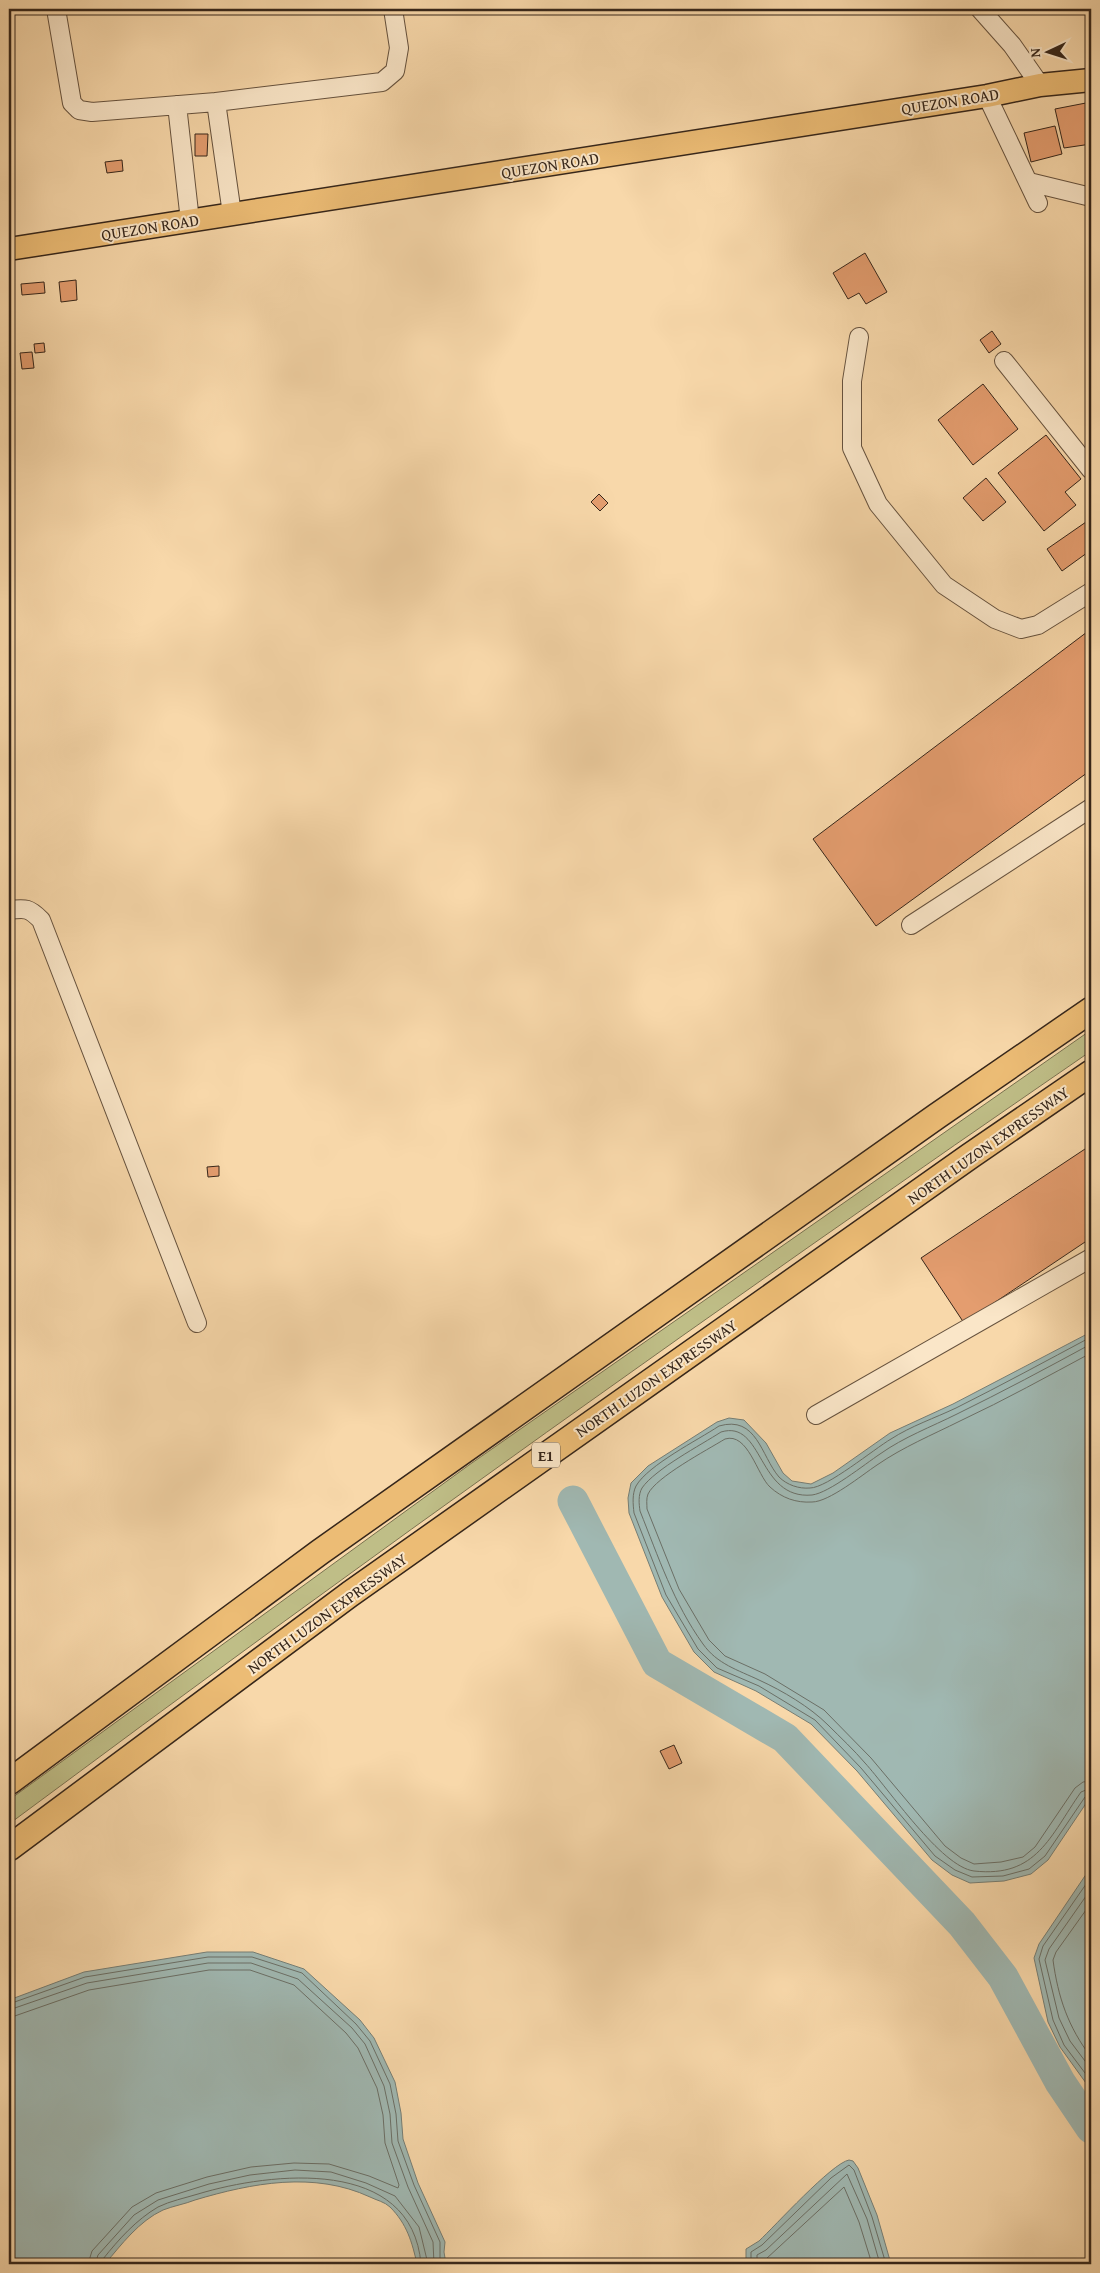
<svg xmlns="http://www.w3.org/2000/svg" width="1100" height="2273" viewBox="0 0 1100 2273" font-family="'Gentium Book Plus',serif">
<rect width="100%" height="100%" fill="#f8d8aa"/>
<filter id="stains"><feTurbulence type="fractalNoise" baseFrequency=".004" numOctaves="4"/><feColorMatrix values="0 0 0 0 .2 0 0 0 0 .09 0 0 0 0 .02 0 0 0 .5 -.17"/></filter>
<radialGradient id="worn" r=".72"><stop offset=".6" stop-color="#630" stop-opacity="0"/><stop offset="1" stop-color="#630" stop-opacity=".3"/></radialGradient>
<path fill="#bfbe87" stroke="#7a7250" d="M 1091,1030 L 1091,1051 C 726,1302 365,1559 9,1824 L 9,1800 L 469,1465 Z"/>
<path fill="#a0b8b2" stroke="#767e75" d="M 1091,1332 L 1091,1796 L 1048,1860 L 1031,1874 L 1004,1881 L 970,1883 L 952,1875 L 932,1860 L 857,1771 L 811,1724 L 756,1691 L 714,1672 L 694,1652 L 662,1597 L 629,1513 L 628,1498 L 631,1483 L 648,1466 L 717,1422 L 729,1418 L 744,1420 L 766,1443 L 783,1473 L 792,1481 L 811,1484 L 833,1473 L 890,1433 L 953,1404 Z
M 1091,1867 L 1091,2090 L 1060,2047 L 1048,2022 L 1034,1958 L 1039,1944 Z
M 207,1952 L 253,1952 L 304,1969 L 360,2020 L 374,2038 L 395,2082 L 401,2113 L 403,2139 L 418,2183 L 445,2242 L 444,2252 L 446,2264 L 417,2264 C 412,2242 407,2224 390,2207 C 385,2202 376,2200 370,2197 C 314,2171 252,2183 195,2200 C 185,2204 173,2206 163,2210 C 139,2221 121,2245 105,2264 L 9,2264 L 9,2000 L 84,1972 Z
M 849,2160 L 853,2161 L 858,2168 L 877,2215 L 891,2264 L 746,2264 L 746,2249 L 759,2241 C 775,2226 832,2163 849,2160 Z"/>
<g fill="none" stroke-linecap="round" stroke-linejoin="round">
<path stroke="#6b6f66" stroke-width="1" d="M 1091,1337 C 1046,1361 1002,1385 956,1408 C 935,1418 911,1426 891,1439 C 874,1449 827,1488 810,1488 C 799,1489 787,1485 779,1477 C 761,1456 757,1415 719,1426 C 698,1440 648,1465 636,1486 C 632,1494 633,1504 634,1513 L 666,1595 L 698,1649 L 717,1668 L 759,1686 L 815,1720 L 861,1768 L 935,1856 L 955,1870 L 972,1877 L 1003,1876 L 1029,1869 L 1045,1856 L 1085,1797 L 1091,1795
M 1091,1344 C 1047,1368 1002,1392 957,1414 C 931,1427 904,1437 880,1454 C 865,1464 829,1493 812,1495 C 757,1500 764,1419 721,1432 C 701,1445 655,1469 642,1488 C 638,1495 639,1504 640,1511 C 658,1556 674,1604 703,1644 C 717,1664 738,1670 759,1680 C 783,1691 810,1707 828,1725 C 841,1738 854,1750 865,1763 C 888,1788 941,1867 974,1871 C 1037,1878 1050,1836 1081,1792 L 1091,1788
M 1091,1353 C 1048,1376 1005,1400 960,1421 C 932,1435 903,1447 877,1465 C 862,1475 829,1502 812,1502 C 796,1503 782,1498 770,1487 C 757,1475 748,1432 725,1439 C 707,1450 656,1477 648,1494 C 646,1499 647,1504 647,1509 L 679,1589 L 709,1640 L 725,1656 L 765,1674 L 824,1710 L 871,1758 L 945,1846 L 961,1858 L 974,1864 L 1001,1862 L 1023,1857 L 1035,1847 L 1075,1788 L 1083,1782 L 1091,1781
M 1091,1877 L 1043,1946 L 1039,1959 L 1053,2020 L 1064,2045 L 1091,2081
M 1091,1889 L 1049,1949 L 1045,1960 L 1059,2018 L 1070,2041 L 1091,2069
M 1091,1903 L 1056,1952 L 1053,1960 C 1058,1997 1068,2027 1091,2057
M 9,2004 L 85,1977 L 208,1957 L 252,1957 L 302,1973 L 356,2024 L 370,2041 L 390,2084 L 396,2114 L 398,2141 L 414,2185 L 440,2242 L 440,2264
M 9,2010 L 87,1983 L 208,1963 L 251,1963 L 298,1979 L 352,2028 L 365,2044 L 384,2086 L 390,2114 L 392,2143 L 408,2187 L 433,2242 L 434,2264
M 9,2018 L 89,1990 L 209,1970 L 250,1970 L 294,1985 L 346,2033 L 358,2048 L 377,2088 L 383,2115 L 385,2143 L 399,2185 L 398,2188 L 369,2176 L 329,2164 L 294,2163 L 251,2167 L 207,2177 L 156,2193 L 132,2207 L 92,2251 L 88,2264
M 95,2264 L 98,2255 L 134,2215 L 158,2200 L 209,2184 L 250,2175 L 295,2170 L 331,2172 L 366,2183 L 395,2196 L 419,2227 L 428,2264
M 101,2264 L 103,2259 C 119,2239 136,2220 158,2207 C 170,2201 185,2198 198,2194 C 271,2172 412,2156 421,2264
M 751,2264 L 751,2252 L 762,2245 L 831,2178 L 849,2165 L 854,2170 L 872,2217 L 886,2264
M 757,2264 L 757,2255 L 766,2250 L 847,2174 L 867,2219 L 880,2264
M 765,2264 L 766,2259 L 844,2187 L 859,2222 L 872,2264"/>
<path stroke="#a0b8b2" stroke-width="31" d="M 573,1501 L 657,1663 L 785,1738 L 962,1924 L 1003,1977 L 1060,2082 L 1091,2128"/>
</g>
<path fill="#e49d6f" stroke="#36261a" d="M 1091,102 L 1091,144 L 1064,148 L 1055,109 Z
M 1055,126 L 1062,154 L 1031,162 L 1024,133 Z
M 195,134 L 208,134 L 207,156 L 195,156 Z
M 122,160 L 123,171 L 107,173 L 105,162 Z
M 865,253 L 887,292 L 866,304 L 859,293 L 848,299 L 833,273 Z
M 76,280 L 77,300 L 61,302 L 59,282 Z
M 44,282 L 45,293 L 22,295 L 21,284 Z
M 992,331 L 1001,344 L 989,353 L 980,340 Z
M 44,343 L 45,352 L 35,353 L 34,344 Z
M 32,352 L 34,368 L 22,369 L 20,353 Z
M 983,384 L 1018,429 L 973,465 L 938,420 Z
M 1046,435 L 1081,479 L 1065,492 L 1076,505 L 1044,531 L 998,473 Z
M 986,478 L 1006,502 L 983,521 L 963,498 Z
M 599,494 L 608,503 L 600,511 L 591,502 Z
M 1086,522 L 1091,530 L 1091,550 L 1062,571 L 1047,549 Z
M 1091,629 L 1091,770 L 876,926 L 813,839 Z
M 1091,1145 L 1091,1238 L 964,1323 L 921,1258 Z
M 219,1166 L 219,1176 L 208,1177 L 207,1167 Z
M 674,1745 L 682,1763 L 669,1769 L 660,1751 Z"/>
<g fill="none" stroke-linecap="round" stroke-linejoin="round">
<g stroke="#66523e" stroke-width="20">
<path id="minor" d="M 56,9 L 72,103 L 79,110 L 92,112 L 216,102 L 382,82 L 395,71 L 399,48 L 393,9
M 980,9 L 1012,45 L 1040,85
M 987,96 L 1038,203
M 216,102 L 232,214
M 177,105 L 190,221
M 1029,182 L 1091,197
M 859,337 L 852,381 L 852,448 L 878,504 L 944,585 L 995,619 L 1021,629 L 1038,625 L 1091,592
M 1004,361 L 1091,470
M 9,910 C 26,908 29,908 41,920 L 197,1323
M 911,925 L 1091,808
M 816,1415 L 1091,1258"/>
</g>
<g stroke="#36261a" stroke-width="25">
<path id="major" d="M 9,249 L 987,96 L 1040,85 L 1091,80"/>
</g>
<g stroke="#36261a" stroke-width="28">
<path id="highway" d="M 9,1782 L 320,1552 L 937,1116 L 1091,1010
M 9,1848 L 350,1594 L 970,1156 L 1091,1073"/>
</g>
<use href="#minor" stroke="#fae6c8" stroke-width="18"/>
<use href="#major" stroke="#ecbc75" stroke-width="22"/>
<use href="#highway" stroke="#ecbc75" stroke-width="25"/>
</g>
<g text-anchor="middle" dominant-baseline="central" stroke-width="4" stroke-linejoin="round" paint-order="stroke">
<rect fill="#fae6c8" stroke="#71604e" stroke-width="1" x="532" y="1442.5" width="28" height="25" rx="4"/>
<g font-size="15" font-weight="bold" fill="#36261a">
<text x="546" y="1455">E1</text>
</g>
<g font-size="16" fill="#36261a" stroke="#fae6c8">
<text transform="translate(950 101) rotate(-9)">QUEZON ROAD</text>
<text transform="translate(550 165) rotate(-9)">QUEZON ROAD</text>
<text transform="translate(150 227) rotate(-9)">QUEZON ROAD</text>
<text transform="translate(988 1145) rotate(-35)">NORTH LUZON EXPRESSWAY</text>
<text transform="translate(656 1378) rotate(-35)">NORTH LUZON EXPRESSWAY</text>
<text transform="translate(327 1613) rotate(-36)">NORTH LUZON EXPRESSWAY</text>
</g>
</g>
<rect width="1100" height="2273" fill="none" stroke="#f8d8aa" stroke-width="30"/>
<rect x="10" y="10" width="1080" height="2253" fill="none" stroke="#36261a" stroke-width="2.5"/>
<rect x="15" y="15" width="1070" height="2243" fill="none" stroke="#36261a"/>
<g transform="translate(1048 52) rotate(266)" stroke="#fae6c8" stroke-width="4" paint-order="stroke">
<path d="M0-4L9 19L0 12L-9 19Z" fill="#36261a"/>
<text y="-8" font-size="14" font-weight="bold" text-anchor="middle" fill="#36261a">N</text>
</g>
<rect width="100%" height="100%" filter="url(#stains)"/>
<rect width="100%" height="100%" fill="url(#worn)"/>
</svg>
